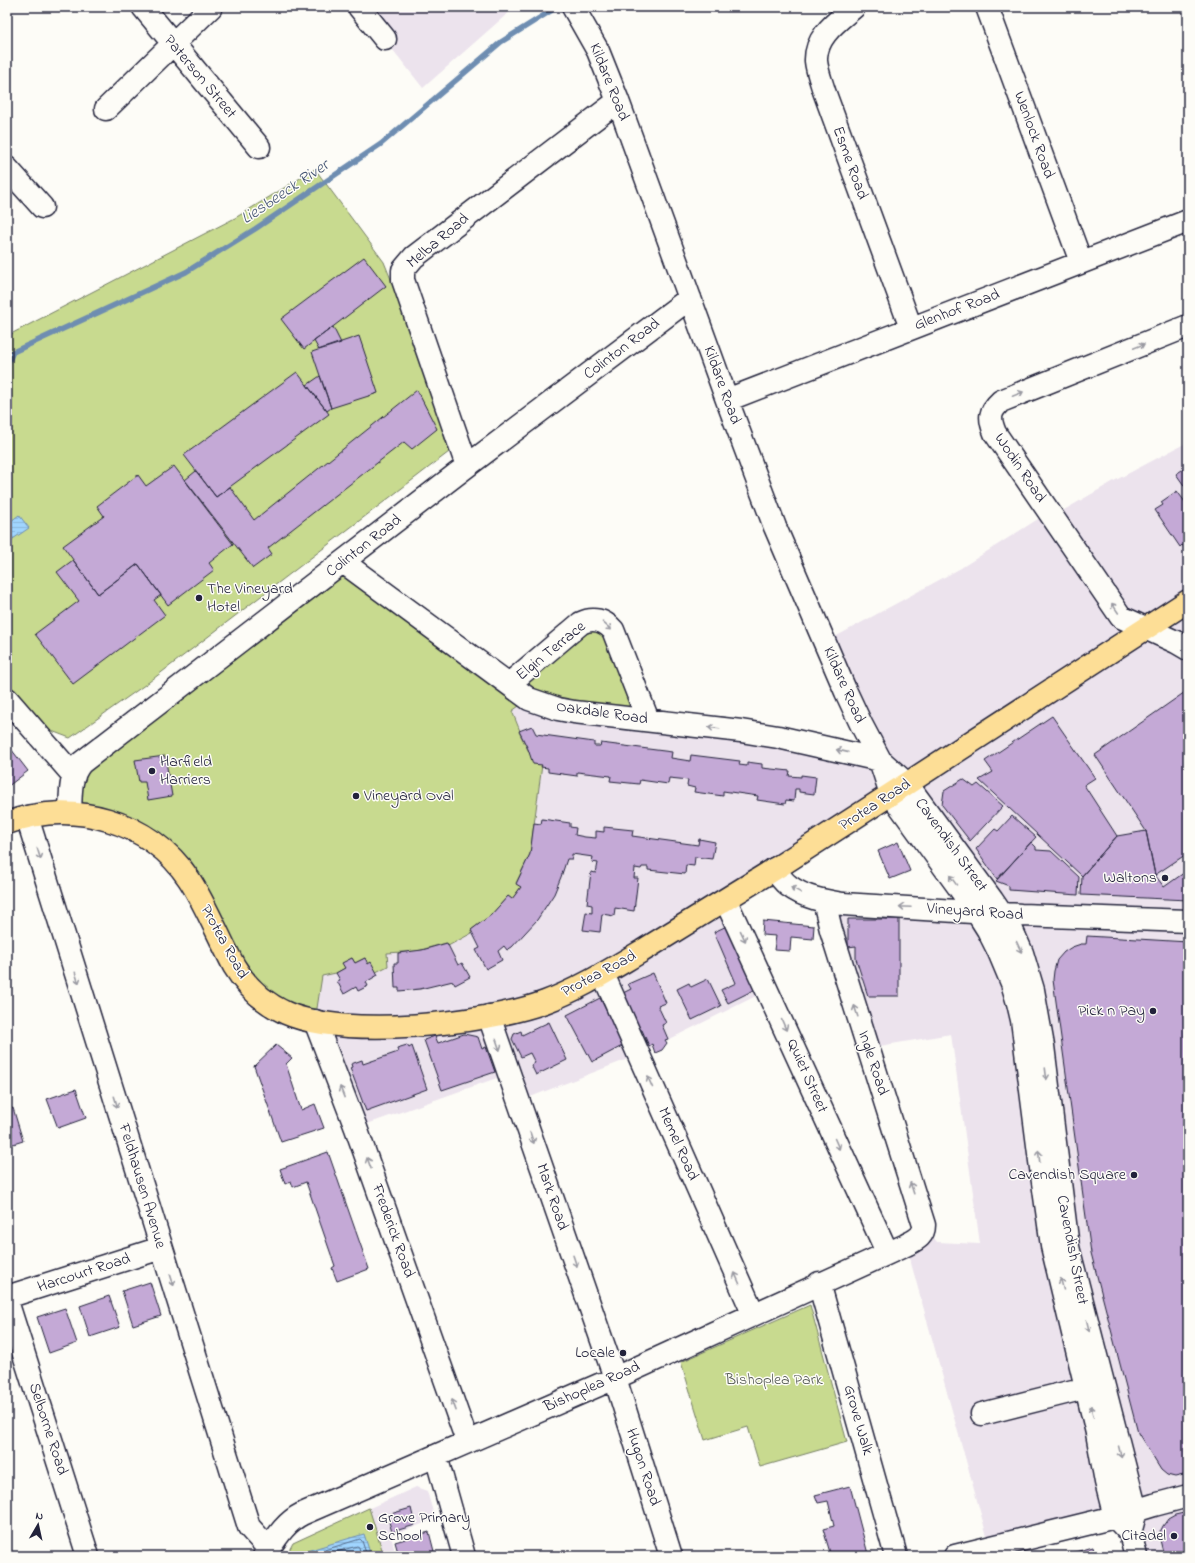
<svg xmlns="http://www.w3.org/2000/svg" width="1195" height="1563" viewBox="0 0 1195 1563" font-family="'Indie Flower',sans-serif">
<defs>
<pattern id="water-rules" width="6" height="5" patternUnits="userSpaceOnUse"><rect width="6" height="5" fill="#a0d5ff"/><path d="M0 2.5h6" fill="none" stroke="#8ab7db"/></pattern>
</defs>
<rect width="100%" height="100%" fill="#fdfcf7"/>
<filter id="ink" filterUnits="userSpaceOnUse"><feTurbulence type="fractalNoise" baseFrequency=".025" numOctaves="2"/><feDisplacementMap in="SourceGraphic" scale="8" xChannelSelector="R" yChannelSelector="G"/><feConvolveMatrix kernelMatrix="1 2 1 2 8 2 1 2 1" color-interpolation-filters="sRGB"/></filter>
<g filter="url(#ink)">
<path fill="#ece3ed" d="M 359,7 L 515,7 L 423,88 Z
M 1188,442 L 1188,1556 L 1136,1556 L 1115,1517 L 990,1547 L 906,1245 L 924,1225 L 937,1242 L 980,1244 L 951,1034 L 868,1048 L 828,913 L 1000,913 L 907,784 L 726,900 L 768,990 L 638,1055 L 520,1101 L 508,1074 L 356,1128 L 315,1021 L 321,976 L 336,973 L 342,963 L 352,958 L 365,958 L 387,953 L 413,952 L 447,943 L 448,946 L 472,933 L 471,930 L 491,915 L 516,884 L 530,854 L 542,765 L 531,756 L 519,731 L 519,727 L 512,711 L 529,699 L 879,760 L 824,643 L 961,568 L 1038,519 L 1050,513 L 1064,510 L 1114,481 Z
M 416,1487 L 427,1491 L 435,1519 L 391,1536 L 396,1556 L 286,1556 L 293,1543 Z"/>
<path fill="#c8da8f" stroke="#757e65" d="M 315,169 L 384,262 L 417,344 L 449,452 L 149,682 L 70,738 L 49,730 L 7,683 L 7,336 L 235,218 Z
M 343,562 L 509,684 L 596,620 L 648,720 L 529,699 L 512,711 L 520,731 L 519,732 L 531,756 L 542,765 L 530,854 L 516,883 L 521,887 L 512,899 L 508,896 L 491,915 L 471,930 L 472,933 L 448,946 L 446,943 L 417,951 L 387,953 L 388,966 L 376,972 L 365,958 L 355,963 L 352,958 L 343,963 L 345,968 L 336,973 L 322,976 L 315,1021 L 271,1005 L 176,862 L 80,814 L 72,781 Z
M 810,1305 L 847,1442 L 760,1467 L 748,1427 L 705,1440 L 681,1362 Z
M 369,1508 L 384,1556 L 286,1556 L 293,1543 Z"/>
<path fill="url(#water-rules)" stroke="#6e8db1" d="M 19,515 L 29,528 L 7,543 L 7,524 Z
M 364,1534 L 371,1556 L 301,1556 L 300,1553 Z"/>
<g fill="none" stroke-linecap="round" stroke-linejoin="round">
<path stroke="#546a89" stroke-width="1" d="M 305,1556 L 360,1539 L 362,1541 L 367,1556
M 322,1556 L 357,1546 L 359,1547 L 361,1556"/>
<path stroke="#6e8db1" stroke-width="5.5" d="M 7,364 L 13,352 L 186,272 L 255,229 L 381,144 L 501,42 L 557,7"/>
</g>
<path fill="#c4a9d6" stroke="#22223b" d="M 364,257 L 386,286 L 304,349 L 281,319 Z
M 333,327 L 341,343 L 319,350 L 314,341 Z
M 359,336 L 378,393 L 331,408 L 312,352 Z
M 297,372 L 329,414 L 216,497 L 184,455 Z
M 320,376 L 331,408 L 327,411 L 307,385 Z
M 417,390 L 437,429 L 412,449 L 404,442 L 268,548 L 272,554 L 253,568 L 185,480 L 196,471 L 216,497 L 230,487 L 254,520 Z
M 174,466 L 233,544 L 209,563 L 214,570 L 168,605 L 138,564 L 98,594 L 63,546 L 104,516 L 97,506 L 138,475 L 146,486 Z
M 1188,466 L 1188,491 L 1176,474 Z
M 1177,491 L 1188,506 L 1188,544 L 1184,547 L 1182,545 L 1180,547 L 1155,510 L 1163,505 L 1161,502 Z
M 73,560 L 98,594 L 138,564 L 161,595 L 154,600 L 165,615 L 73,684 L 35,634 L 79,601 L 57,572 Z
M 1188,690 L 1188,853 L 1155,875 L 1146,831 L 1095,755 Z
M 1052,716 L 1095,778 L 1084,785 L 1117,836 L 1082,876 L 979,780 L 993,772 L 985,761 Z
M 532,726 L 536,734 L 594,742 L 594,746 L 600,746 L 601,743 L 672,752 L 671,758 L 690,761 L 691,755 L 740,761 L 739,765 L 747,766 L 747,762 L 762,764 L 762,768 L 790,771 L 789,776 L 801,777 L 801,775 L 816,777 L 814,794 L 799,792 L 799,789 L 795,789 L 794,801 L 786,800 L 785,804 L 757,800 L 758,796 L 723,791 L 723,796 L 694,792 L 695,788 L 687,786 L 688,780 L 679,779 L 669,778 L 668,784 L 640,780 L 639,784 L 610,781 L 611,776 L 577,772 L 577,776 L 548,772 L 548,768 L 541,767 L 542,765 L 533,764 L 528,749 L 519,731 Z
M 8,745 L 28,771 L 7,787 L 7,746 Z
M 165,756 L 172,796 L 148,800 L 145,782 L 139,782 L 135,760 Z
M 963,779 L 974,787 L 978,784 L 1003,806 L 970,841 L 942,805 L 944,791 Z
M 1012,816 L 1036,837 L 997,879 L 976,849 L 995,829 L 998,831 Z
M 542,819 L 570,823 L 570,827 L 576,828 L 575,835 L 585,837 L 596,838 L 596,831 L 604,832 L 604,827 L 633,830 L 632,836 L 698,845 L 699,839 L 715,842 L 712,859 L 695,857 L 694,866 L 686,865 L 685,874 L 648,870 L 648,867 L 642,867 L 641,869 L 635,868 L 634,878 L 638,878 L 634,911 L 615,908 L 614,916 L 602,914 L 600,932 L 583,930 L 586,912 L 592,913 L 592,905 L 587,904 L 591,872 L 596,873 L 598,863 L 592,862 L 593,857 L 572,854 L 572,859 L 567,859 L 561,877 L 554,894 L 537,920 L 512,947 L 507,950 L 504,946 L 498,951 L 502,960 L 486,969 L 476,950 L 480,948 L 471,930 L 491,915 L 508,896 L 512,899 L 521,887 L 516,884 L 530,854 L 534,823 L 541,824 Z
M 1146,831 L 1155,875 L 1164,887 L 1188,870 L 1188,900 L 1081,895 L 1082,876 L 1117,836 Z
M 898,842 L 910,871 L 890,879 L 878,851 Z
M 1031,842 L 1036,847 L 1036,850 L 1051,851 L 1079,877 L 1078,895 L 1009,890 L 1009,886 L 996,881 Z
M 848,919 L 899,919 L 899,996 L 868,996 L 856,959 L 856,946 L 848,947 Z
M 763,921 L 814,926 L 813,939 L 791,937 L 790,951 L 774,950 L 776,936 L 762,935 Z
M 731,924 L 760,987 L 728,1003 L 721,990 L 736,983 L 714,932 Z
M 1087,936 L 1188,942 L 1188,1474 L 1175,1477 L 1167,1475 L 1161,1470 L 1138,1433 L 1091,1253 L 1053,980 L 1054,971 L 1057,960 L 1064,952 L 1072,947 L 1081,944 L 1086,944 Z
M 447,943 L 458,965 L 462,963 L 470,977 L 455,985 L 453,981 L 420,989 L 399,991 L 399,988 L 395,988 L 394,963 L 398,963 L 398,953 L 422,950 Z
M 352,958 L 355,963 L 365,958 L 368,964 L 371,962 L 378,975 L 366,982 L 368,986 L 358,991 L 356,987 L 344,994 L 337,981 L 340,980 L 336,973 L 345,968 L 342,963 Z
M 653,973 L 666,1003 L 658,1006 L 666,1023 L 662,1025 L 668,1039 L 665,1040 L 667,1043 L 662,1050 L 655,1053 L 652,1044 L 649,1046 L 642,1030 L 640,1030 L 623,993 L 631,989 L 628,984 Z
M 708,979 L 721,1006 L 692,1020 L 677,989 L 689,983 L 691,987 Z
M 600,998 L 624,1045 L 592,1062 L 567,1015 Z
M 549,1022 L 567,1060 L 536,1075 L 531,1065 L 535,1063 L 530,1053 L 521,1057 L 512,1039 L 514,1034 L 521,1031 L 522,1035 Z
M 464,1034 L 478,1037 L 482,1049 L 486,1047 L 495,1072 L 442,1090 L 424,1040 L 435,1036 L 438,1043 Z
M 276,1045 L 292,1058 L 286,1064 L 301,1110 L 315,1104 L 324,1128 L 281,1142 L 254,1066 Z
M 407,1045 L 409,1048 L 412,1046 L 427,1089 L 366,1111 L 350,1068 L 352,1067 L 351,1064 L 362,1060 L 363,1064 L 398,1052 L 397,1048 Z
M 76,1089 L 86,1118 L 58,1128 L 47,1099 Z
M 13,1108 L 23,1141 L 7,1146 L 7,1110 Z
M 328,1152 L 369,1269 L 337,1281 L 332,1268 L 335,1266 L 306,1182 L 293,1187 L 291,1181 L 285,1184 L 280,1169 Z
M 150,1282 L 161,1316 L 133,1325 L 122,1291 Z
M 109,1296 L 120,1327 L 90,1337 L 80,1306 Z
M 65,1308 L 77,1343 L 49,1353 L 37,1317 Z
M 850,1486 L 868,1554 L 861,1556 L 831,1556 L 823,1529 L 834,1526 L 828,1501 L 818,1503 L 815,1495 Z
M 411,1508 L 415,1525 L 392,1532 L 387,1515 Z
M 1188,1512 L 1188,1556 L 1164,1556 L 1160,1540 L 1160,1532 L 1163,1526 L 1168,1519 L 1175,1515 Z
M 429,1532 L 435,1555 L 430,1556 L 399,1556 L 395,1542 Z
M 1093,1547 L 1095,1556 L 1061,1556 Z"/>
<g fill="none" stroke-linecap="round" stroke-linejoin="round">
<g stroke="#22223b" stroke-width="25">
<path id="minor" d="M 143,7 L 259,147
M 359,7 L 385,39
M 573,7 L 598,51 L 618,101 L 727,400 L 775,527 L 846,692 L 861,724 L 880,760 L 891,794 L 976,911 L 988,930 L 999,952 L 1012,983 L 1018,1003 L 1022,1020 L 1040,1161 L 1052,1246 L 1097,1433 L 1106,1482 L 1115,1517 L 1130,1533 L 1136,1556
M 854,7 C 838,21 815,36 816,61 C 817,71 821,81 824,91 L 911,328
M 987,7 L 1081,262
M 106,109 L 211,7
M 7,168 L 42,207
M 1188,326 L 1001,401 C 989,412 989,418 995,433 L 1121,617 L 1176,642 L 1188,649
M 727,400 L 1188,221
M 467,466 L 403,280 L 403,270 L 414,257 L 618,101
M 343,562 L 529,699 L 558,709 L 574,712 L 741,731 L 778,737 L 880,760 L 907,784 L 992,900 L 1011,928 L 1022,953 L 1033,990 L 1043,1046 L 1068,1247 L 1136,1511 L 1130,1533
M 509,684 L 581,623 C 593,617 604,620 613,630 L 648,720
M 7,699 L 74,776
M 70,813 C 71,795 69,777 81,763 L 467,466 L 690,298
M 27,817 L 249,1527 L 269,1549
M 774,869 C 779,875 783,882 789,886 C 805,898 824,901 843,904 L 1021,915 L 1188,921
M 726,901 L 887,1252
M 603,974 L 753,1313
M 489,1016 L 615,1378 L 671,1556
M 315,1021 L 356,1128 L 467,1441
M 819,1283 L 896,1556
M 7,1297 L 161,1248
M 7,1301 L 88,1556
M 982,1414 L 1073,1391
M 436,1456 L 464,1556
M 264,1556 C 275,1540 284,1523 302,1514 L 615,1378 L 906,1245 C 915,1240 924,1237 924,1225 L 831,930 L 824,901
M 955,1556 L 1115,1517 L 1154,1505 L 1188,1496"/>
</g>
<g stroke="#22223b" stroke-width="25">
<path id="major" d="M 7,823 C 73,799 149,820 189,879 C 206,905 219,938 234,966 C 246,986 264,1003 286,1013 C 345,1039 485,1024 545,1002 C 580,989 611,969 642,951 C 688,923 733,895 778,867 C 915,779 1051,690 1188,601"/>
</g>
<use href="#minor" stroke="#fdfcf7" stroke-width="22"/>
<use href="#major" stroke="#fdde96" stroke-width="22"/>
</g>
<defs><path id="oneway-shaft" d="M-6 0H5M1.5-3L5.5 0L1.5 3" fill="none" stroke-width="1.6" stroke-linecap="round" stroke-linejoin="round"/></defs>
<g stroke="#9a9aa2">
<use href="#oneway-shaft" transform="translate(1139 346) rotate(-22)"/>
<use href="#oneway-shaft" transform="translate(1018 394) rotate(-22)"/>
<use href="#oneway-shaft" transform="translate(1115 608) rotate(-124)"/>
<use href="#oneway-shaft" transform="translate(607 626) rotate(41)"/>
<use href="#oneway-shaft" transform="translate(714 728) rotate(-173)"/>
<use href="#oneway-shaft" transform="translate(842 751) rotate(-167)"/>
<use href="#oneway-shaft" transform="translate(39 854) rotate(73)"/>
<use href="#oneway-shaft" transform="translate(953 880) rotate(-126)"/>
<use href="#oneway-shaft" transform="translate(796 890) rotate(-151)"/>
<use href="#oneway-shaft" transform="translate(905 907) rotate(-177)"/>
<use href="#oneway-shaft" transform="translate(743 936) rotate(65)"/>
<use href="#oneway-shaft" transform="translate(1019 947) rotate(65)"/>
<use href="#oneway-shaft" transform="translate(77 978) rotate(73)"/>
<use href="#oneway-shaft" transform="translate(856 1011) rotate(-108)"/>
<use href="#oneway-shaft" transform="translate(784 1025) rotate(66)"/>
<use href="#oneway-shaft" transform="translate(498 1045) rotate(71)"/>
<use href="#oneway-shaft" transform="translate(1046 1074) rotate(83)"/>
<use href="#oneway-shaft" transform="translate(650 1082) rotate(-114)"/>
<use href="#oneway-shaft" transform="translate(342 1092) rotate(-111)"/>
<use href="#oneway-shaft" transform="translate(116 1102) rotate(73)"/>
<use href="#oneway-shaft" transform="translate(532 1138) rotate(71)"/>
<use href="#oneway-shaft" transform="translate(837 1144) rotate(66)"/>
<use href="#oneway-shaft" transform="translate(1039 1156) rotate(-97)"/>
<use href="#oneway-shaft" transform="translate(369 1163) rotate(-110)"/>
<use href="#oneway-shaft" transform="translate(912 1188) rotate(-108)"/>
<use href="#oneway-shaft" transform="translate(575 1261) rotate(71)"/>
<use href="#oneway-shaft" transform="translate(737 1278) rotate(-114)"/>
<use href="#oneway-shaft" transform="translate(172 1280) rotate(72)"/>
<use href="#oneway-shaft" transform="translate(1062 1284) rotate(-104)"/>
<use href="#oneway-shaft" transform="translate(1088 1326) rotate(76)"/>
<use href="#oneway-shaft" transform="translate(454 1405) rotate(-110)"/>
<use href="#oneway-shaft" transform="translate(1092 1411) rotate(-103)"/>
<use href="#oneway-shaft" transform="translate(1120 1452) rotate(76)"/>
</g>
</g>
<g fill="#22223b" stroke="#fdfcf7" stroke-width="1.5">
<circle cx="199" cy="598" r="4"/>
<circle cx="152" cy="771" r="4"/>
<circle cx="356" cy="796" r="4"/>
<circle cx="1165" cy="878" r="4"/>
<circle cx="1153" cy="1011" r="4"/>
<circle cx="1134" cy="1175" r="4"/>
<circle cx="623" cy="1353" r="4"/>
<circle cx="370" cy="1527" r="4"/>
<circle cx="1174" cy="1536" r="4"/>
</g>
<g text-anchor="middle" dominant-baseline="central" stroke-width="3" stroke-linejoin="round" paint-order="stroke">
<g font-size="16" fill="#22223b" stroke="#fdfcf7">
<text transform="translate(200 77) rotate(50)">Paterson Street</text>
<text transform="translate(609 82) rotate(68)">Kildare Road</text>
<text transform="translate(1034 135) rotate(70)">Wenlock Road</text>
<text transform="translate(850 163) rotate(70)">Esme Road</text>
<text transform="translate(438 241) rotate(-40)">Melba Road</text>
<text transform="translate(957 310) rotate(-21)">Glenhof Road</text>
<text transform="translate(622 349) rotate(-37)">Colinton Road</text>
<text transform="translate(722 385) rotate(70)">Kildare Road</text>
<text transform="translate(1020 468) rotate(56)">Wodin Road</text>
<text transform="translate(364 546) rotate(-38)">Colinton Road</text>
<text transform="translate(551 651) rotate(-39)">Elgin Terrace</text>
<text transform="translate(844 685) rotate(66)">Kildare Road</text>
<text transform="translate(602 713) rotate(8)">Oakdale Road</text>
<text transform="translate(875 805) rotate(-33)">Protea Road</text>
<text transform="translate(951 845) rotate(54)">Cavendish Street</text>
<text transform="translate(975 912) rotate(4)">Vineyard Road</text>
<text transform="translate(224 942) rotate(61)">Protea Road</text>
<text transform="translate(599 974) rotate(-28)">Protea Road</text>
<text transform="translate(873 1063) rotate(72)">Ingle Road</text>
<text transform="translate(807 1076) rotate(66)">Quiet Street</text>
<text transform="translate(678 1144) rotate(66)">Memel Road</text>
<text transform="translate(142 1186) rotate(73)">Feldhausen Avenue</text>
<text transform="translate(552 1197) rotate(71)">Mark Road</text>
<text transform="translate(393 1231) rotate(70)">Frederick Road</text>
<text transform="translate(1072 1250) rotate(79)">Cavendish Street</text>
<text transform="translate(84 1273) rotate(-18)">Harcourt Road</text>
<text transform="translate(592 1387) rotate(-24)">Bishoplea Road</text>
<text transform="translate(858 1420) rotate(74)">Grove Walk</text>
<text transform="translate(48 1429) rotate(72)">Selborne Road</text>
<text transform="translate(643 1467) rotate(72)">Hugon Road</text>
</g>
<g font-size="16" fill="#22223b" stroke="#fdfcf7" text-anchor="end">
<text x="207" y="589" text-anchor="start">The Vineyard<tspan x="207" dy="18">Hotel</tspan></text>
<text x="160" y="762" text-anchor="start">Harfield<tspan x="160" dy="18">Harriers</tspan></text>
<text x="364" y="796" text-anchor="start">Vineyard Oval</text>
<text x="1157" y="878">Waltons</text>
<text x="1145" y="1011">Pick n Pay</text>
<text x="1126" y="1175">Cavendish Square</text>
<text x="615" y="1353">Locale</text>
<text x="378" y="1518" text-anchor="start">Grove Primary<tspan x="378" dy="18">School</tspan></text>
<text x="1166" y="1536">Citadel</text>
</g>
<g font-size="16" fill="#545954" stroke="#fdfcf7">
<text x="774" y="1380">Bishoplea Park</text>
</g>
<g font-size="17" font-style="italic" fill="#485876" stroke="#fdfcf7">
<text transform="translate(285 192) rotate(-34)">Liesbeeck River</text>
</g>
</g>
<rect width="1195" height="1563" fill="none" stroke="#fdfcf7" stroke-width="24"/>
<rect x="12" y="12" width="1171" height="1539" fill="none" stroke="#22223b" stroke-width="1.5" filter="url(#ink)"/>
<g transform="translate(38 1525) rotate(9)" stroke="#fdfcf7" stroke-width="3" paint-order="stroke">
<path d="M0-3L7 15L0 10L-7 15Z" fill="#22223b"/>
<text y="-6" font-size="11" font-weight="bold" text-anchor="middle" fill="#22223b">N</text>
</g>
</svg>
